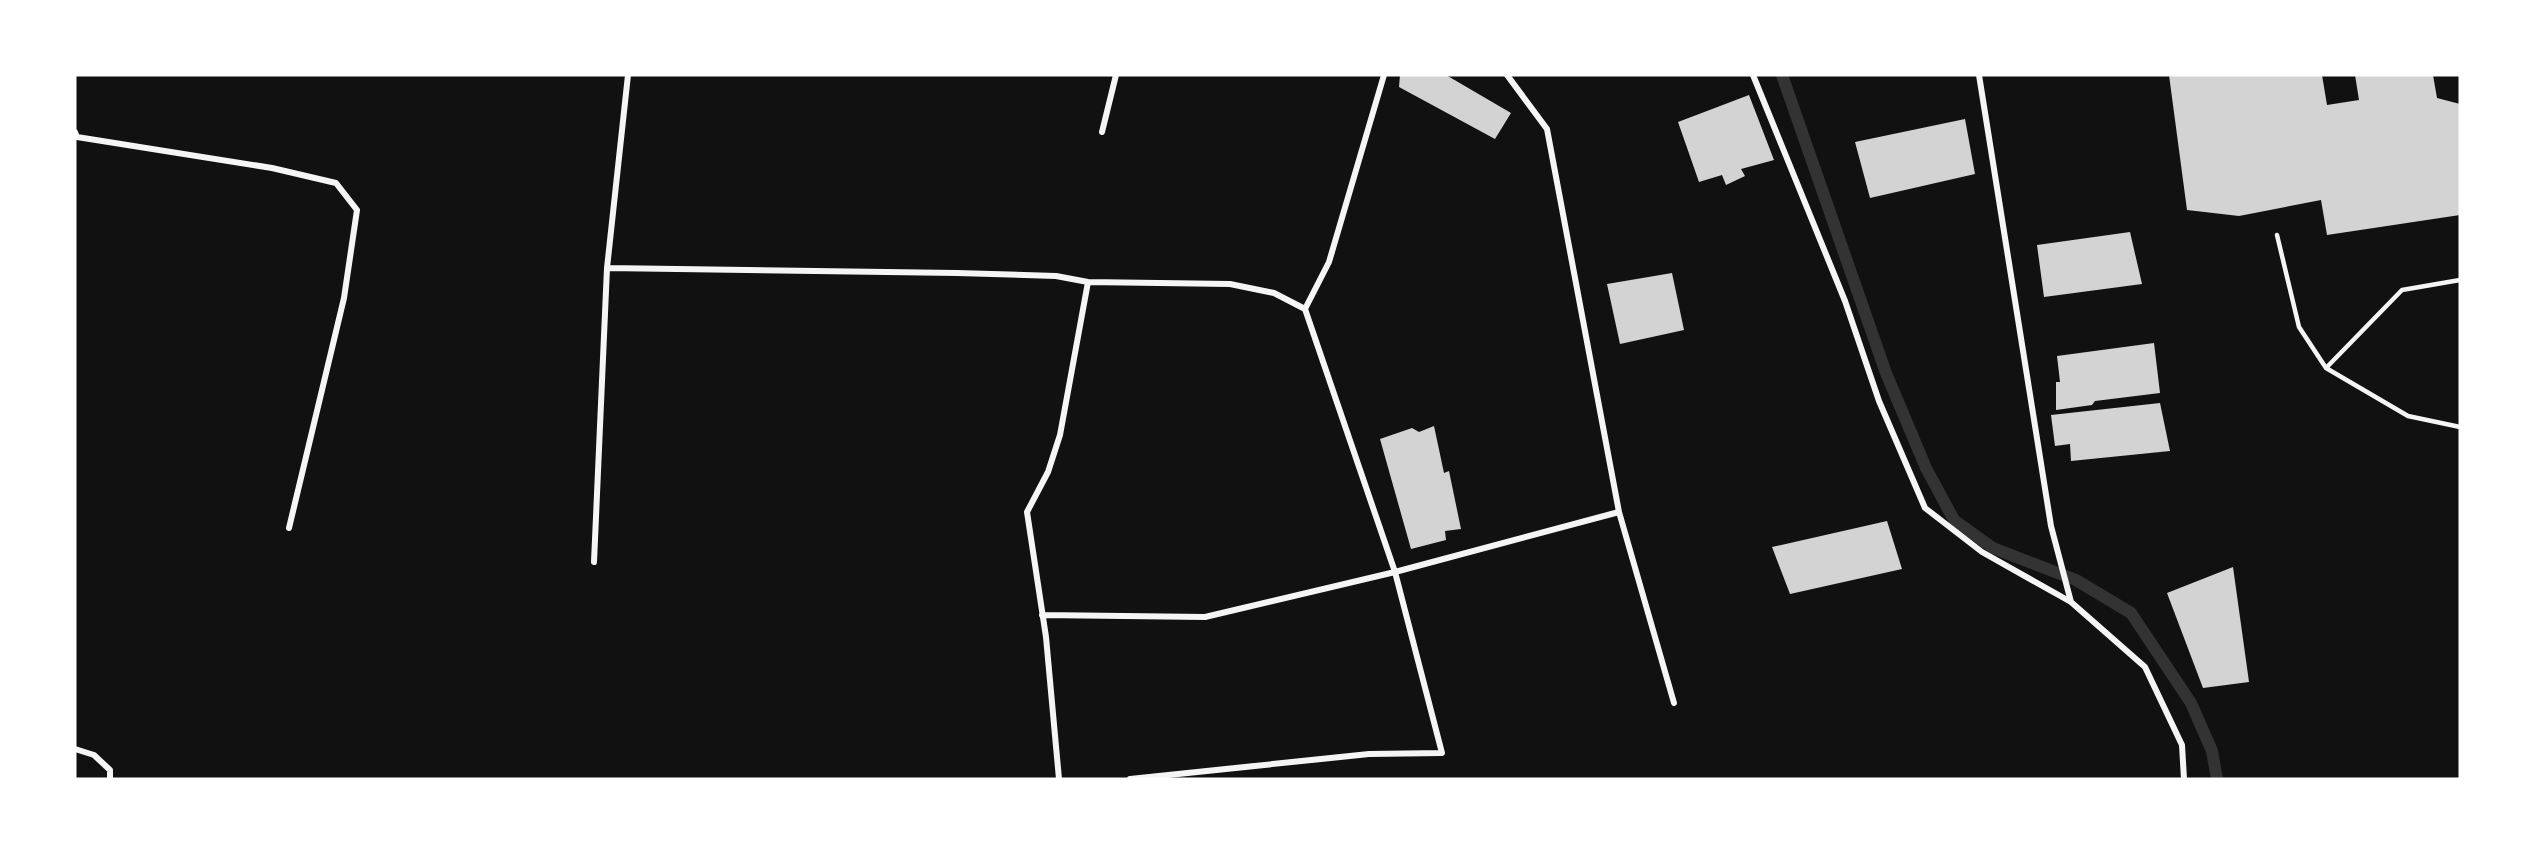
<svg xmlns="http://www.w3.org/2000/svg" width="2535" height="854" viewBox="0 0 2535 854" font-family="Commissioner,sans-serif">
<rect width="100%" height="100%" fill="#111"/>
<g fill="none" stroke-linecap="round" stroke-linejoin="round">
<path stroke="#333" stroke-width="12" d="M 1782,75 L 1886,373 L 1926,468 L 1954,520 L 1993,548 L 2076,580 L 2131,613 L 2191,703 L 2212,751 L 2217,779"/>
</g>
<path fill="#d3d3d3" d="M 1400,75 L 1446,75 L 1511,113 L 1495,139 L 1399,87 Z
M 2169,75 L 2322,75 L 2327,105 L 2359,100 L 2355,75 L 2433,75 L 2437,98 L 2460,104 L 2460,215 L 2327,235 L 2321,200 L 2239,216 L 2187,210 Z
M 1749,95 L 1774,160 L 1741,169 L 1745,176 L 1726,185 L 1722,175 L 1699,182 L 1678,122 Z
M 1965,119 L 1975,174 L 1870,198 L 1855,142 Z
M 2130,232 L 2142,284 L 2044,297 L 2037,245 Z
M 1672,273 L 1684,330 L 1620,344 L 1607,284 Z
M 2154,343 L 2160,393 L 2095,401 L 2092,405 L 2056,410 L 2056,382 L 2060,382 L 2057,356 Z
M 2160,403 L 2170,451 L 2071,461 L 2070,444 L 2055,446 L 2051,415 Z
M 1434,426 L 1444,473 L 1449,471 L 1461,529 L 1445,531 L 1446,540 L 1411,549 L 1380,439 L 1412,428 L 1419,432 Z
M 1887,521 L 1902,569 L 1790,594 L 1772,547 Z
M 2233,567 L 2249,682 L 2203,688 L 2167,593 Z"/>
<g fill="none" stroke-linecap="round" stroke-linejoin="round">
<path stroke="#f5f5f5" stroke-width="4.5" d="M 2277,235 L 2299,327 L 2326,368 L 2408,416 L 2460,427
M 2326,368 L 2402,290 L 2460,280"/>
<path stroke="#f5f5f5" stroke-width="6" d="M 1507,75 L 1547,129 L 1619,512
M 1753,75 L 1845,301 L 1879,401 L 1925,508 L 1982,552 L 2071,602 L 2145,667 L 2182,745 L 2184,779
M 1979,75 L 2051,526 L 2071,602
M 75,132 L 77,137 L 272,168 L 336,183 L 357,210 L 344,298 L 289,528
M 1102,132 L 1116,75
M 607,268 L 957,273 L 1056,276 L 1088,282 L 1230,284 L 1274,293 L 1305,309 L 1395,572 L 1442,753 L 1369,754 L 1130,779
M 1305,309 L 1329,262 L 1384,75
M 594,562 L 607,268 L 628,75
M 1042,615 L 1205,617 L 1395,572 L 1619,512 L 1674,703
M 75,749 L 94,755 L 110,770 L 110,779
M 1059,779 L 1046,637 L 1027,512 L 1048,472 L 1060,435 L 1088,282"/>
</g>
<rect width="2535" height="854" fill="none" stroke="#ffffff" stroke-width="153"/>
</svg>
